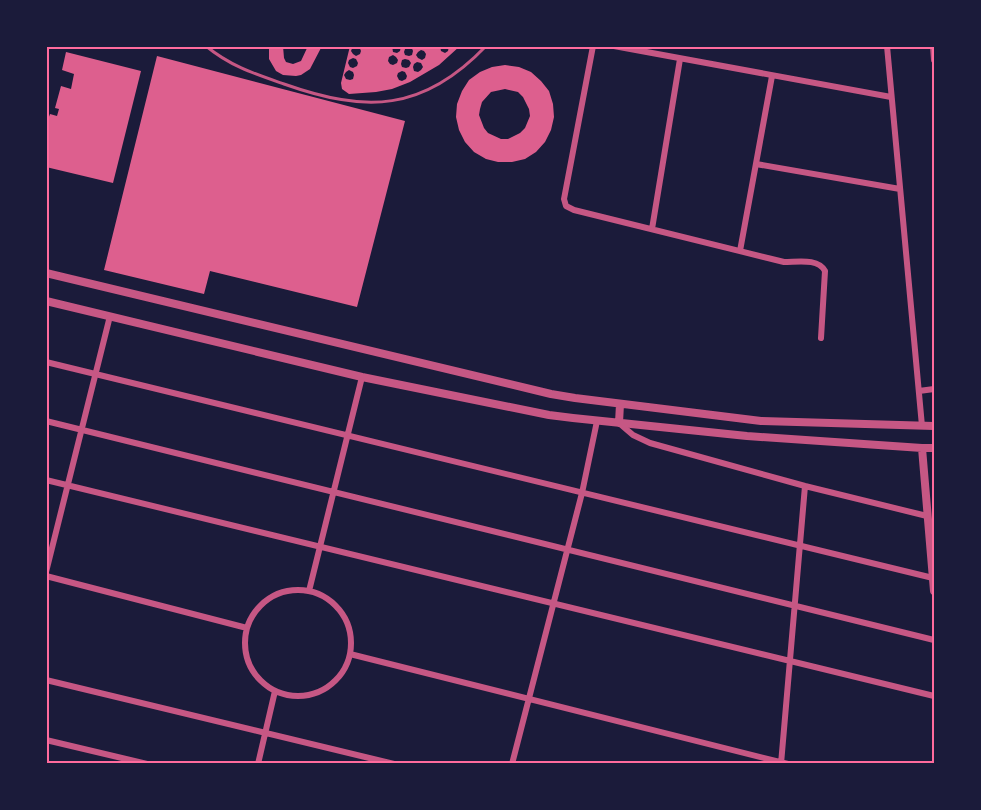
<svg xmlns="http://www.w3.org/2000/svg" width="981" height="810" viewBox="0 0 981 810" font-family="Karla,sans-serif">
<rect width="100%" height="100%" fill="#1b1b3a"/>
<path fill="#dd5f8e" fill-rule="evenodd" d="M 269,46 L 283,46 L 284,58 L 286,62 L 293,64 L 301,61 L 308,46 L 322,46 L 310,69 L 301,75 L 296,76 L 283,75 L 276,71 L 269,59 Z
M 350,46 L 353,46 L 351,51 L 353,54 L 356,56 L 360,54 L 361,51 L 359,46 L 392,46 L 393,52 L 397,53 L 400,51 L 401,46 L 406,46 L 404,52 L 405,55 L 409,56 L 412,55 L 413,51 L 411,46 L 424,48 L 440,46 L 441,51 L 445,53 L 448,51 L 449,46 L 460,46 L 439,65 L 410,82 L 392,89 L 376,92 L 349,94 L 342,89 L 341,83 ZM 421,50 L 424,51 L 426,54 L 425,58 L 422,60 L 418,58 L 416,55 L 418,52 ZM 393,55 L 396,57 L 398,60 L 397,63 L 393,65 L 390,64 L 388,61 L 389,57 ZM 353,58 L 356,59 L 358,63 L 357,66 L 353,68 L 350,67 L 348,63 L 349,60 ZM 405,59 L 409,60 L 411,63 L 409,67 L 406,68 L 402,67 L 401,64 L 402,60 ZM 417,62 L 421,63 L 423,67 L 421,70 L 418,72 L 414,71 L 413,67 L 414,64 ZM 349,70 L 353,72 L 354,75 L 353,79 L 350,80 L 346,79 L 344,75 L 346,72 ZM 402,71 L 405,72 L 407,76 L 406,79 L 402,81 L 399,80 L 397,76 L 398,73 Z
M 66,52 L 141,71 L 113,183 L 46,167 L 49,154 L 46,153 L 46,137 L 49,129 L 46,128 L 46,125 L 50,114 L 57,116 L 59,109 L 55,108 L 61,86 L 71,89 L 74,74 L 62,70 Z
M 157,56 L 405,121 L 357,307 L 210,271 L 204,294 L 104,270 Z
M 505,65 L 519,67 L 531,72 L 541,81 L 549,91 L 553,104 L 554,117 L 551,130 L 545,142 L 536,152 L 525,159 L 512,162 L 498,162 L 486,159 L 474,152 L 465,142 L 459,130 L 456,117 L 457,104 L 462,91 L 469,80 L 480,72 L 492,67 ZM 505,89 L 518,92 L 523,97 L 529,109 L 530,116 L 525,128 L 520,133 L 508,139 L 501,139 L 488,133 L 484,128 L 479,115 L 480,109 L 482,102 L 491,92 Z"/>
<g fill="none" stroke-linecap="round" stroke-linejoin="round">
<path stroke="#c65784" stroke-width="3" d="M 206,46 C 230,66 255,74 284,84 C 366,113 423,112 486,46"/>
<path stroke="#c65784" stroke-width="6" d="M 593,46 L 564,199 L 566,206 L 574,210 L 784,262 C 798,262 818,258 825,271 L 821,338
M 614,46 L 891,97
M 887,46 L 922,426
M 933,46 L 934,60
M 756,164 L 900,189
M 652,229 L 680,59
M 740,251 L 772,76
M 46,362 L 933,578
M 919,391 L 934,389
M 46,421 L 934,640
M 619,423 L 633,435 L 650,443 L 805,486 L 927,516
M 46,480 L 934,696
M 46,572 L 110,316
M 46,576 L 247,628
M245 643a53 53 0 1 1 106 0a53 53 0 1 1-106 0Z
M 309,591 L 362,377
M 350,654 L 788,764
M 46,680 L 394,764
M 46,740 L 147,764
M 258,764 L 275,691
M 512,764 L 582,493 L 597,421
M 781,764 L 805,486"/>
<path stroke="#c65784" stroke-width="8" d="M 46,273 L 551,394 L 575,398 L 761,421 L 934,426
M 46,301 L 362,377 L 549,415 L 573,418 L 747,436 L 922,448 L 934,448
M 619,423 L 620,404
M 922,448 L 934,591"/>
</g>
<rect width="981" height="810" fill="none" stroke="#1b1b3a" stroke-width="96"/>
<rect x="48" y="48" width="885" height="714" fill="none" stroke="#ff6b9d" stroke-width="2"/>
</svg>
